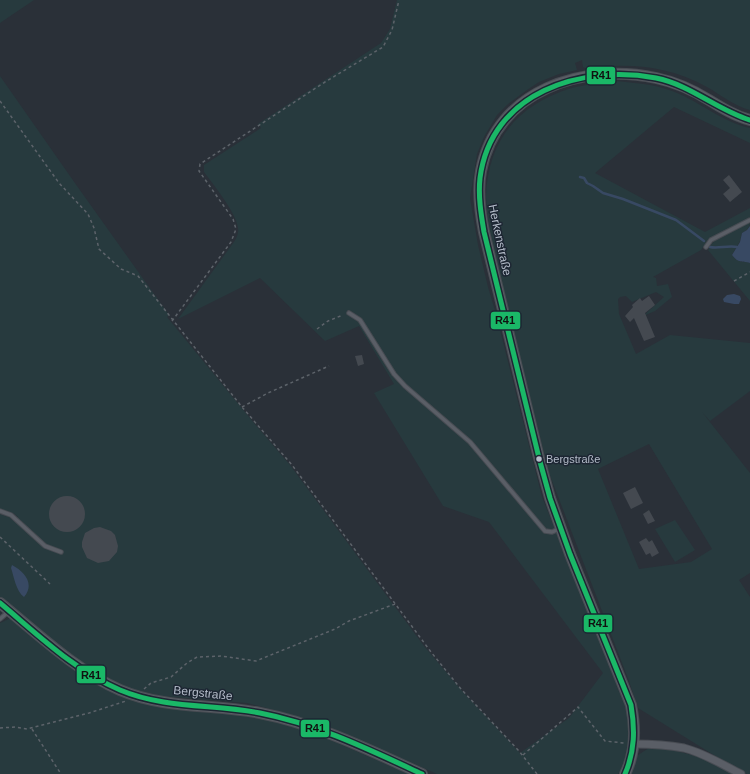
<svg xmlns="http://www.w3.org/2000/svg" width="750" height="774" viewBox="0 0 750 774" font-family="Arial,sans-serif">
<rect width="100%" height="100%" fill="#2a3038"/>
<path fill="#273a3e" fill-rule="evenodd" d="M 0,0 L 34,0 L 0,23 Z
M 397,0 L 750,0 L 750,110 C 734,106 721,95 707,87 C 667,65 629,63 585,68 L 583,67 L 582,60 L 575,63 L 577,70 L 559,74 L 539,82 L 527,90 L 508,104 L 497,115 L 484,137 L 477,154 L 470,198 L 478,245 L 488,287 L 496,314 L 542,497 L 612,668 C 614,674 615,681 617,687 C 619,692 623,698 625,704 C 632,726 631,754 618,774 L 437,774 L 332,728 L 289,714 L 247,703 L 161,696 L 145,692 L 142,694 L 126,689 L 87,669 L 0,598 L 0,514 L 9,517 L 14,521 L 18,517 L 13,513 L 0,509 L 0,76 L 77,186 L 169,315 L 167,317 L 254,423 L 290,465 L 424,646 L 463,692 L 520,753 L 569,718 L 603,673 L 489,522 L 443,506 L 374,393 L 394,384 L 359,326 L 325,341 L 260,278 L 178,319 L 231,246 C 235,241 239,235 238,228 C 237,214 213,184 204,172 L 204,165 L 261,128 L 258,124 L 381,43 L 390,29 Z
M 617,81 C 634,83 653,84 669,90 C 697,99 721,122 750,128 L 750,143 L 674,107 L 595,173 L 705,232 L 750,208 L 750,218 L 709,239 L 701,250 L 653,277 L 656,278 L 657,286 L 668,284 L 672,297 L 655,311 L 643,316 L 664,297 L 656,292 L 632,302 L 626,296 L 620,297 L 618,299 L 619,314 L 636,354 L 670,335 L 750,343 L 750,391 L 710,421 L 702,412 L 750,473 L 750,573 L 739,580 L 750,597 L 750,774 L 747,774 L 717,757 L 638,708 L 629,681 L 549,473 L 488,229 C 488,218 486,206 486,196 C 488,139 519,104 572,88 C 585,84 603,84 617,81 ZM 649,444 L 712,549 L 691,562 L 639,569 L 598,469 Z
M 750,222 C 750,228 746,231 742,233 L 740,241 L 732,255 C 739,264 741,260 750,263 L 750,301 L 708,250 C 714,235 737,230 750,222 Z
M 675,520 L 695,550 L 675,562 L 655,529 Z
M 11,618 C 49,648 88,688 136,700 L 256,717 L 300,729 L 326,738 L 409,774 L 0,774 L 0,623 Z
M 649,748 L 664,748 L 704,758 L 734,774 L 631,774 L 638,755 Z"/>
<path fill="#384963" d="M 750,226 L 750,263 C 741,260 739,264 732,255 L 740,242 L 742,233 L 747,230 Z
M 734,294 L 740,296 L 741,299 L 739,304 L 734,304 L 724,302 L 723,299 L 727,295 Z
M 12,565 C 25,572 35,584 24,597 C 16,591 14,577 11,568 Z"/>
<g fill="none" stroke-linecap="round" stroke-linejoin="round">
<path stroke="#384963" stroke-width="2.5" d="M 580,177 L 584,178 L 587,183 L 593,186 L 603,193 L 623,199 L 676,220 L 704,241
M 710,247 C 718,249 728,245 737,247"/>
</g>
<path fill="#444950" d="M 729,175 L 742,192 L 730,202 L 723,194 L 730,188 L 723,180 Z
M 649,296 L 655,305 L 645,313 L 655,337 L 644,341 L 634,318 L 630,322 L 625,316 L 633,307 L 632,305 L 640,298 L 642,301 Z
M 362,355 L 364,364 L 358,366 L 355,356 Z
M 635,487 L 643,503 L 631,509 L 623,493 Z
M49 514a18 18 0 1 1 36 0a18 18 0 1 1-36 0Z
M 649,510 L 655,521 L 648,524 L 643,514 Z
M 100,527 L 111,531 L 115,535 L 118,546 L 117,552 L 109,561 L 98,563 L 87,558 L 82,547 L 82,542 L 85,533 L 94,528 Z
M 646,538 L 649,542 L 652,540 L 659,553 L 652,557 L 650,553 L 646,555 L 639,542 Z"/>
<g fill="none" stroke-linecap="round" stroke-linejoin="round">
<g stroke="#484c53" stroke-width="5.5">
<path id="lane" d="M 706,247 L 711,240 L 750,220
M 349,313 L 360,320 L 394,374 L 405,386 L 470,442 L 545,531 L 552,532 L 559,529
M 0,511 L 11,515 L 45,546 L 61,552
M 0,619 L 8,612"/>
</g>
<g stroke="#484c53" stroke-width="9">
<path id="street" d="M 634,744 C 651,744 668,745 684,748 C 704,753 723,765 741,774"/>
</g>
<g stroke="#484c53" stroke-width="12">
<path id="secondary" d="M 0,603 C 38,634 75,670 120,690 C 164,709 214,704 260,713 C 317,724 369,750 422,774
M 625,774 C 636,752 636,729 631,705 L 570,554 L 550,498 L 539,458 L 484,232 C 480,212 477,191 481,171 C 496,90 584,62 656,78 C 675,82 693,90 709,100 C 722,108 735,116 750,120"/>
</g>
<path stroke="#5d636a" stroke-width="1.5" stroke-dasharray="3 3" stroke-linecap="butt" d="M 0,101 L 59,183 L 88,214 L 94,228 L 99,249 L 121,269 L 138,276 L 242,407 L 292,465 L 431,652 L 461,689 L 519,751 L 537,774
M 734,281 L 750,272
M 172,321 L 231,242 L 236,229 L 233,219 L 199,171 L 200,164 L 325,82 L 383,47 L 392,30 L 399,0
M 317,329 L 328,321 L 343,315
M 242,407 L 268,393 L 329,366
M 0,537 L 50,584
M 144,689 L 151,683 L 171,677 L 187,663 L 197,657 L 221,656 L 256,661 L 335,629 L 349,621 L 395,604
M 0,728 L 15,727 L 27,729 L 89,713 L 126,701
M 32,729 L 61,774
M 523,755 L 578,707 L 605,741 L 624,743"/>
<use href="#lane" stroke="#5a5e66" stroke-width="3.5"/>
<use href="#street" stroke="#5a5e66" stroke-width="7"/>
<use href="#secondary" stroke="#595d64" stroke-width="10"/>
<g stroke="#1d2633" stroke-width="8">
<path id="bus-1" d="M 0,603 C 37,634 75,671 120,690 C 165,709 214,704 260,713 C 317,724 370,750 422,774
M 625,774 C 635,751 635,729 631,705 L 570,554 L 550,498 L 539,458 L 484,232 C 481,214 478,196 480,178 C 491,92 582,64 656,78 C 691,85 717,110 750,120"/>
</g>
<use href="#bus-1" stroke="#1ab867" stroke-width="5"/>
</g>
<circle fill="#b4bcc9" stroke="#1d2633" stroke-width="1.5" cx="539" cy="459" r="3.5"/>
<g text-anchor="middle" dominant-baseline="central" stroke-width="3" stroke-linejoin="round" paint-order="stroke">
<g font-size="11" fill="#b4bcc9" stroke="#1d2633" text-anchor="start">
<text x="546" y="459">Bergstraße</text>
</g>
<g font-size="12" fill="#b4bcc9" stroke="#1d2633">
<text transform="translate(500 240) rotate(78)">Herkenstraße</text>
<text transform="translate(203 693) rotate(6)">Bergstraße</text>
</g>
</g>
<g stroke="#1d2633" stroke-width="1.5">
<rect x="586" y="66" width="30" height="19" rx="4" fill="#1ab867"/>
<rect x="490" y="311" width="31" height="19" rx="4" fill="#1ab867"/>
<rect x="583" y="614" width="30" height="19" rx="4" fill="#1ab867"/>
<rect x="76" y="665" width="30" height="19" rx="4" fill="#1ab867"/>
<rect x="300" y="719" width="30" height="19" rx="4" fill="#1ab867"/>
</g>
<g font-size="11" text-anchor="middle" font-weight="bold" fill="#111">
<text x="601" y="79">R41</text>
<text x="505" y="324">R41</text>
<text x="598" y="627">R41</text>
<text x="91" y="679">R41</text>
<text x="315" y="732">R41</text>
</g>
</svg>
